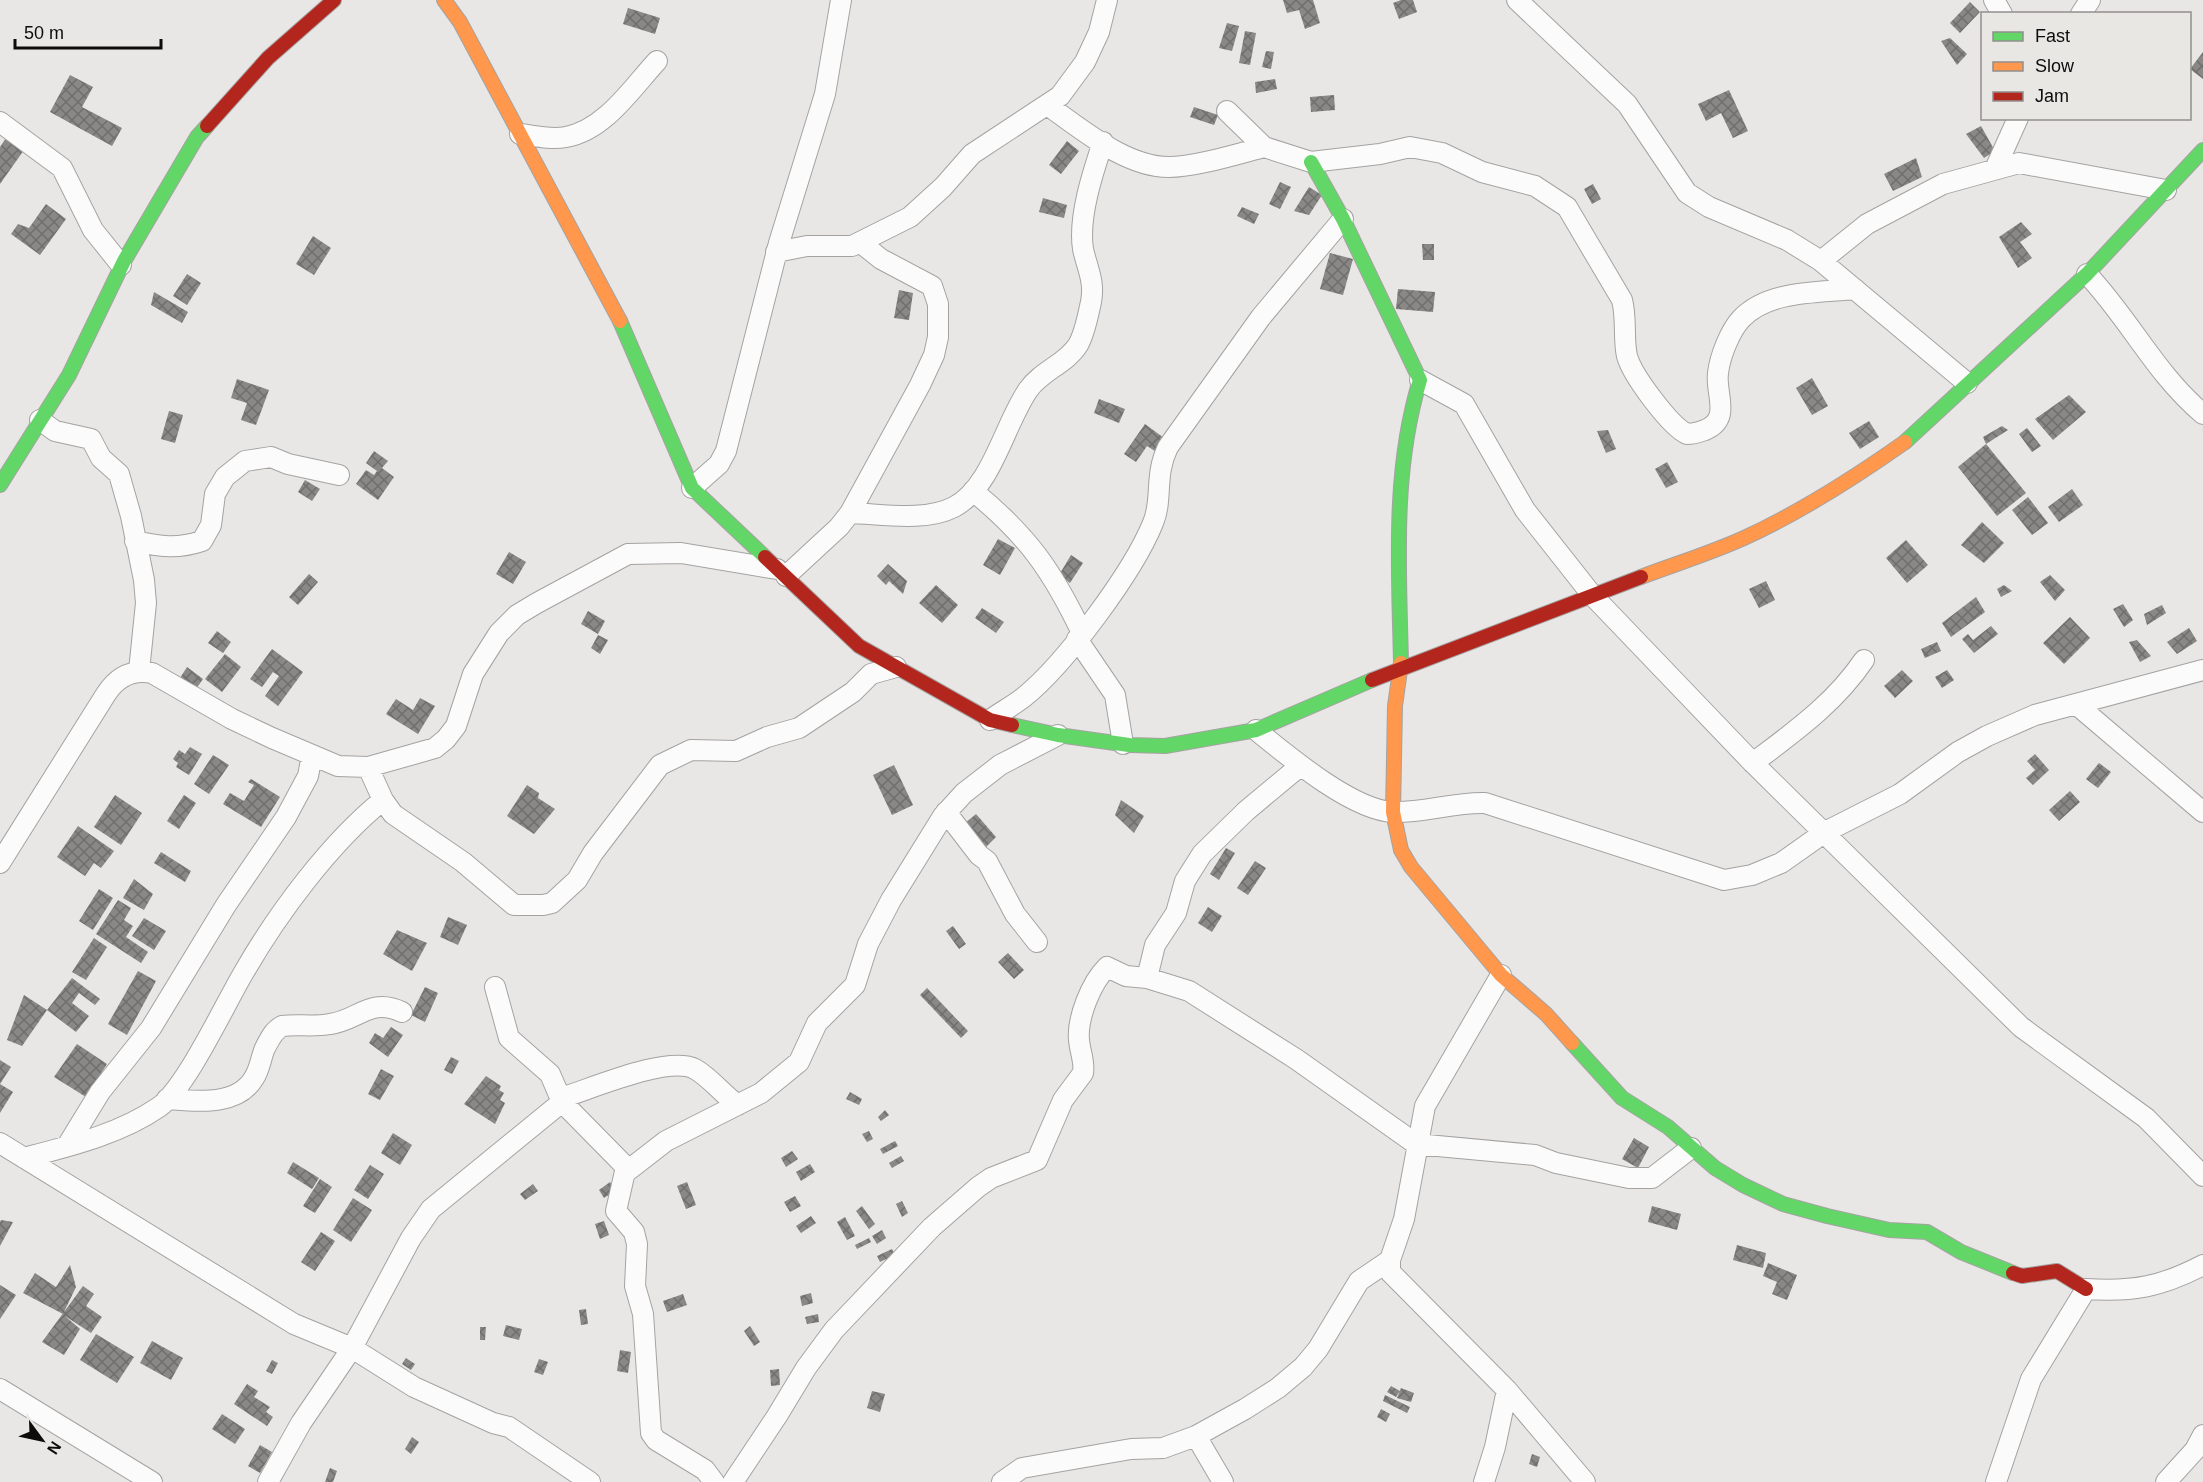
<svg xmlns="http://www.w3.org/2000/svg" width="2203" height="1482" viewBox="0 0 2203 1482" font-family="Helvetica,sans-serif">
<defs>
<pattern id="building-cross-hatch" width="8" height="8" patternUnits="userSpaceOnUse" patternTransform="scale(1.5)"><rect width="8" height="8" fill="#898887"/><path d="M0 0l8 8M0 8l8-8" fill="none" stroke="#6e6e6d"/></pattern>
</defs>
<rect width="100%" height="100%" fill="#e8e7e5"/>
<path fill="url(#building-cross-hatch)" d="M 1283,0 L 1313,0 L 1320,23 L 1305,29 L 1299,10 L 1287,13 Z
M 1401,0 L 1413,0 L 1417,12 L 1399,19 L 1393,3 Z
M 1970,2 L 1980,12 L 1960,33 L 1950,23 Z
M 628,8 L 660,18 L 655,34 L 623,24 Z
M 1227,23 L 1239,26 L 1232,51 L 1219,48 Z
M 1245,31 L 1256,33 L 1250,65 L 1239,63 Z
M 1950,38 L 1967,54 L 1957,65 L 1941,41 Z
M 1266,51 L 1274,52 L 1271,69 L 1262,67 Z
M 2203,52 L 2203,79 L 2190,69 Z
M 70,75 L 93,87 L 82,107 L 122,128 L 112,146 L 50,112 Z
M 1275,79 L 1277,89 L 1256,93 L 1255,82 Z
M 1729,90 L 1748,131 L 1733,138 L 1721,113 L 1706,121 L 1698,104 Z
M 1334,95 L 1335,110 L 1311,112 L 1310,97 Z
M 1194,107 L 1218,115 L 1214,125 L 1190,117 Z
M 1981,126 L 1995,151 L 1984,158 L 1966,134 Z
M 6,138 L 24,150 L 0,184 L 0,147 Z
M 1067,141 L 1079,151 L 1061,174 L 1049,165 Z
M 1916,158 L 1922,177 L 1893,191 L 1884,174 Z
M 1280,182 L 1291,187 L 1280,209 L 1269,204 Z
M 1593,184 L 1601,199 L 1592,204 L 1584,189 Z
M 1309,187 L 1322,195 L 1309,215 L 1294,211 Z
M 1043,198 L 1067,205 L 1064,218 L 1039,212 Z
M 46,204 L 66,219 L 40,255 L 11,234 L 18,224 L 29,228 Z
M 1242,207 L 1259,214 L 1254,224 L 1237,216 Z
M 2021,222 L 2032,234 L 2020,242 L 2032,258 L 2018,268 L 1999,237 Z
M 313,236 L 331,248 L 314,275 L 296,264 Z
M 1422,244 L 1434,244 L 1434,260 L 1423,260 Z
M 1330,253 L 1353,259 L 1343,295 L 1320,289 Z
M 187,274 L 201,283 L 187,305 L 173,296 Z
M 1398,289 L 1435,292 L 1433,312 L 1396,309 Z
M 899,290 L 913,293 L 909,320 L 894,318 Z
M 154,292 L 188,312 L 182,323 L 151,305 Z
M 1812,378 L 1828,406 L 1812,415 L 1796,388 Z
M 237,379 L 269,390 L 256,425 L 241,420 L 247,403 L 231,398 Z
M 2069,395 L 2086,412 L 2053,440 L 2035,419 Z
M 1099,399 L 1125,409 L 1119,423 L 1094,413 Z
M 169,411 L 183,415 L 175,443 L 161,439 Z
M 1869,421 L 1879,437 L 1860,449 L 1849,433 Z
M 1145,424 L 1164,438 L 1155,451 L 1147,446 L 1136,462 L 1124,454 Z
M 2002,426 L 2008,430 L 1986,444 L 1983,437 Z
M 2027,428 L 2041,446 L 2032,452 L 2019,434 Z
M 1608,430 L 1616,449 L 1606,453 L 1597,431 Z
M 1986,444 L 2026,493 L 1997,516 L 1958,467 Z
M 374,451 L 388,461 L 382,468 L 394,477 L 378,500 L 356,484 L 366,470 L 374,475 L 377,471 L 366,463 Z
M 1667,462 L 1678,482 L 1666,488 L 1655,469 Z
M 305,480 L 320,489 L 312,501 L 298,492 Z
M 2072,489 L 2083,505 L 2059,522 L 2048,507 Z
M 2028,497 L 2048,523 L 2032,535 L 2012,510 Z
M 1982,522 L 2004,543 L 1984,563 L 1961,545 Z
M 998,539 L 1015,548 L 1000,575 L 983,565 Z
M 1906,540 L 1928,565 L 1907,583 L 1886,558 Z
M 509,552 L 526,562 L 513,584 L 496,574 Z
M 1071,555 L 1083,563 L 1070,583 L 1059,575 Z
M 888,564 L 907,581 L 903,594 L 889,581 L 886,585 L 877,576 Z
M 309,574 L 318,582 L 298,605 L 289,597 Z
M 2050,575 L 2065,590 L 2055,601 L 2040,582 Z
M 1766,581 L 1775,600 L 1759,608 L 1749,589 Z
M 936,585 L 958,605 L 942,623 L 919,603 Z
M 2004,585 L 2012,591 L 2001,597 L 1997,589 Z
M 1976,597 L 1985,612 L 1951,637 L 1942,623 Z
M 2123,604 L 2133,620 L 2124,627 L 2113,609 Z
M 2162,605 L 2166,613 L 2147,625 L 2144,614 Z
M 982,608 L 1004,622 L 996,633 L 975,618 Z
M 588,611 L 605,621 L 598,634 L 581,624 Z
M 2070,617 L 2090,638 L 2064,664 L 2043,643 Z
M 1991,626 L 1998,634 L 1974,653 L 1962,639 L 1968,634 L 1973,640 Z
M 2189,628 L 2197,641 L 2177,654 L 2167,642 Z
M 217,631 L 231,642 L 223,653 L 208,643 Z
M 598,635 L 608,640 L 600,654 L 591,648 Z
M 2137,640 L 2151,656 L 2140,662 L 2129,642 Z
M 1937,642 L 1941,651 L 1925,658 L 1921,649 Z
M 272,649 L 303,672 L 278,706 L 265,696 L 279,676 L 273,672 L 262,687 L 250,679 Z
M 225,654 L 241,667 L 222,692 L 205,679 Z
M 187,667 L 203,679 L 196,689 L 180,678 Z
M 1902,670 L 1913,681 L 1895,698 L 1884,686 Z
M 1947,670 L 1954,680 L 1942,688 L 1935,677 Z
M 420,698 L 435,706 L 418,734 L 386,714 L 396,699 L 413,710 Z
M 190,747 L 202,754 L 189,775 L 176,767 L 178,763 L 173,759 L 179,750 L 185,754 Z
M 2035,754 L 2049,770 L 2033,785 L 2026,778 L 2035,770 L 2027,761 Z
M 213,755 L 229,765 L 209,794 L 194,784 Z
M 2099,763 L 2111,772 L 2098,788 L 2086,779 Z
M 894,765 L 913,805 L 892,815 L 873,775 Z
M 251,779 L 280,797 L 261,827 L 223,804 L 230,793 L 244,801 L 254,785 L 248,782 Z
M 527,785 L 539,793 L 538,798 L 555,809 L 534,834 L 507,816 Z
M 2070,791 L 2080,802 L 2059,821 L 2049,810 Z
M 115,795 L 142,813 L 121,845 L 94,827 Z
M 184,795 L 196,803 L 179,829 L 167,821 Z
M 1121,800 L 1144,816 L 1134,833 L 1115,815 Z
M 976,814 L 996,837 L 985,848 L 964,824 Z
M 78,826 L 114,851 L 101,868 L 94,863 L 85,876 L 57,857 Z
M 1226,848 L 1235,853 L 1219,880 L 1210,874 Z
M 161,852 L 191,871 L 185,882 L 154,863 Z
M 1255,861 L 1266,868 L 1248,895 L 1237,888 Z
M 134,879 L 153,894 L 144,910 L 123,898 Z
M 99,889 L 113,898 L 93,930 L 79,921 Z
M 118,900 L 131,908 L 124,920 L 133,926 L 126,937 L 148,952 L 141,963 L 96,934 Z
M 1208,907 L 1222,916 L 1212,932 L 1198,923 Z
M 448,917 L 467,925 L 458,945 L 440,937 Z
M 144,918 L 166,931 L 154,950 L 132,936 Z
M 953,926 L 966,944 L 959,949 L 946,931 Z
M 397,930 L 427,943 L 412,971 L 383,954 Z
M 94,938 L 107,947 L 86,980 L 72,972 Z
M 1008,953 L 1024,970 L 1014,979 L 998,962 Z
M 138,971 L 156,981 L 127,1035 L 108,1024 Z
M 72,978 L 100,999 L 95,1005 L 79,993 L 72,1003 L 89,1016 L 76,1032 L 47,1010 Z
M 425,987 L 438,993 L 425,1022 L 411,1015 Z
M 927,988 L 968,1031 L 961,1038 L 920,995 Z
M 24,995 L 47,1010 L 22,1046 L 7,1040 Z
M 391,1027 L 403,1035 L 388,1057 L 369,1043 L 375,1033 L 383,1038 Z
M 77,1044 L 107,1064 L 86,1097 L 54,1077 Z
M 451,1057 L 459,1061 L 452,1074 L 444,1070 Z
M 0,1060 L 11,1067 L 0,1084 L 13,1092 L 0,1113 Z
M 381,1069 L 394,1076 L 380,1100 L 368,1094 Z
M 486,1076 L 501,1086 L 499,1090 L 504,1093 L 500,1100 L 505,1103 L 495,1124 L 464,1104 Z
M 850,1092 L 862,1099 L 859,1105 L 846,1099 Z
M 885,1110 L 889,1115 L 881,1121 L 878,1117 Z
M 869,1131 L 873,1139 L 867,1142 L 862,1134 Z
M 393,1133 L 412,1145 L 400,1165 L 381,1153 Z
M 1634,1138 L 1649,1147 L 1638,1168 L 1622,1159 Z
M 895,1141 L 898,1146 L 883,1154 L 880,1149 Z
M 792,1151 L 798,1159 L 786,1167 L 781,1158 Z
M 901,1156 L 904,1161 L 892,1168 L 889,1163 Z
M 293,1162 L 319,1178 L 312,1189 L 287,1173 Z
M 810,1164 L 815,1172 L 801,1181 L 796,1172 Z
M 370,1165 L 384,1174 L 368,1199 L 354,1190 Z
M 320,1179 L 332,1187 L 315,1213 L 303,1206 Z
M 610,1182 L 616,1190 L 604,1198 L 599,1190 Z
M 687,1182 L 696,1205 L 686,1209 L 677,1186 Z
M 533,1184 L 538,1191 L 525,1200 L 520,1194 Z
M 795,1196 L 801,1206 L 790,1212 L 784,1202 Z
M 353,1198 L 372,1210 L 351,1242 L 333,1230 Z
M 902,1201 L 908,1213 L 902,1217 L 896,1204 Z
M 862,1206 L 875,1224 L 869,1229 L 856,1211 Z
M 1652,1206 L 1681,1214 L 1677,1230 L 1648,1222 Z
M 811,1216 L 816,1223 L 801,1233 L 796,1226 Z
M 845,1217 L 855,1236 L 847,1240 L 837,1222 Z
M 1,1220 L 13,1222 L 0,1246 L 0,1222 Z
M 604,1221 L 609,1235 L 600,1239 L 595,1224 Z
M 882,1230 L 886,1238 L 877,1244 L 872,1236 Z
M 321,1232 L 335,1241 L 315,1271 L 301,1262 Z
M 869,1238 L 871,1242 L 857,1249 L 855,1245 Z
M 1737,1245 L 1766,1253 L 1763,1268 L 1733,1260 Z
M 892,1249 L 895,1255 L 880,1262 L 877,1256 Z
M 1768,1263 L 1797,1275 L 1787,1300 L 1772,1294 L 1777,1282 L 1763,1276 Z
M 70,1265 L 76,1287 L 63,1314 L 23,1293 L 35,1273 L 56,1287 Z
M 0,1285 L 16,1295 L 0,1319 Z
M 83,1286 L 94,1294 L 86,1306 L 102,1317 L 91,1333 L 65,1316 L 80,1329 L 64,1355 L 42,1342 Z
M 811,1293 L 813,1303 L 802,1306 L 800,1296 Z
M 683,1294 L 687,1305 L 667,1312 L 663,1301 Z
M 586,1309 L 588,1324 L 581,1325 L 579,1310 Z
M 818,1314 L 819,1322 L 807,1324 L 805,1317 Z
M 506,1325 L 522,1329 L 519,1340 L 503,1336 Z
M 750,1326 L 760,1342 L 754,1346 L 744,1331 Z
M 480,1327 L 486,1327 L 485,1340 L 480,1340 Z
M 96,1334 L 134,1357 L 117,1383 L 80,1360 Z
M 152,1341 L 183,1358 L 171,1380 L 140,1363 Z
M 620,1350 L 631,1352 L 628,1373 L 617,1371 Z
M 406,1358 L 415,1364 L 411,1370 L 402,1364 Z
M 539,1359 L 548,1362 L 543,1375 L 534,1372 Z
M 272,1360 L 278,1363 L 272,1374 L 266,1371 Z
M 779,1369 L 780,1385 L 771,1386 L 770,1370 Z
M 247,1384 L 258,1391 L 254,1397 L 270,1407 L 266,1412 L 273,1417 L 267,1426 L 234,1404 Z
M 1391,1386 L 1400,1391 L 1396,1397 L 1387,1392 Z
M 1401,1388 L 1414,1393 L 1411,1402 L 1397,1398 Z
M 872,1391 L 885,1394 L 880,1412 L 867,1408 Z
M 1385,1395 L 1410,1407 L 1407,1413 L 1383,1401 Z
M 1381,1409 L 1390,1414 L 1386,1422 L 1377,1417 Z
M 222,1414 L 245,1429 L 235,1444 L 212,1429 Z
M 412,1437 L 419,1442 L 411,1454 L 405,1449 Z
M 260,1445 L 272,1452 L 260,1473 L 248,1466 Z
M 1532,1454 L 1540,1457 L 1537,1467 L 1529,1464 Z
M 330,1468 L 337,1471 L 333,1482 L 325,1482 Z"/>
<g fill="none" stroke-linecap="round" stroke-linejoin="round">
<g stroke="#a4a3a2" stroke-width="22">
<path id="street" d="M 1517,0 L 1627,104 L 1687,193 L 1709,207 L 1787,240 L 1821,261 L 1967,383
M 1994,0 L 2002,14
M 2081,14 L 2090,0
M 1047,105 C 1082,129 1125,167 1169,167 C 1195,167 1237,154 1264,147
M 1227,111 L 1264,147 L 1311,162 L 1380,154 L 1410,147 L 1442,153 L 1482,172 L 1535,186 L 1567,207 L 1622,300 C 1627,319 1623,338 1627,356 C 1632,375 1670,426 1687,434 C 1694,434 1699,432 1705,430 C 1732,419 1715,394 1718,373 C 1720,356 1730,331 1741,319 C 1768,290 1818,293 1855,289
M 0,122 L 62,168 L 93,230 L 121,265
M 520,134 C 535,136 551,140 566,137 C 605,130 632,88 657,61
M 1995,169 L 2018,118
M 776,252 L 807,246 L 852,246 L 910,217 L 943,187 L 972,154 L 1060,96 L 1085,62 L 1099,32 L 1107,0
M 1821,261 L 1867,224 L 1943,184 L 2019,163 L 2166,190
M 2087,274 C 2131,321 2154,372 2203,414
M 1420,380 L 1464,404 L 1525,510 L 1592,595 L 1753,763 L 2021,1027 L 2146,1118 L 2203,1176
M 40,420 L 55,431 L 91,439 L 101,458 L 119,474 L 131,516 L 144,580 L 146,603 L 139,671
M 692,488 L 719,464 L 726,451 L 779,243 L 825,94 L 841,0
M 973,491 C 1027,535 1052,570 1082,633
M 850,513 C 882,514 925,522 954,507 C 992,487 1004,425 1028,390 C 1041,371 1066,364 1078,345 C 1085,333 1088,315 1091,302 C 1095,281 1087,268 1083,249 C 1078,217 1093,172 1103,142
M 135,541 C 160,547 178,549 202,541 L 211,525 L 215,494 L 225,477 L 245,461 L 271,457 L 288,464 L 339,475
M 786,576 L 839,527 L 850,513 L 920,385 L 934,355 L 938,337 L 938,304 L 932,286 L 881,259 L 861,243
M 1077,639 L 1115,695 L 1123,744
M 2077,705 L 2203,812
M 990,720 C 1001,712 1014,705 1024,697 C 1065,664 1133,572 1153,523 C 1163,500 1154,475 1168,447 L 1261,317 L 1343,219
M 1256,730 C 1288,756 1352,810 1393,812 C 1423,813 1454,802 1485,803 L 1724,880 L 1752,875 L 1781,863 L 1825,832 L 1900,794 L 1958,752 L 1987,736 L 2035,715 L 2203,670
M 1753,763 C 1794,732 1835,703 1864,660
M 368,767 L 383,800 L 393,814 L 463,862 L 514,905 L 543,905 L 552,903 L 577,880 L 593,853 L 660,765 L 691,750 L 736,751 L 767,737 L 799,728 L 853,692 L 871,674 L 896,667
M 946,812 L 979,855 L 987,861 L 1015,914 L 1037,942
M 0,863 L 106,694 C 117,677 132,669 152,673 L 232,719 L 272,738 L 338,766 L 368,767 L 435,748 L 446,739 L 456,726 L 473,674 L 499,633 L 517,615 L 537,603 L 628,554 L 681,553 L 777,569
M 1501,975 L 1425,1106 L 1404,1219 L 1390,1260 L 1390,1272 L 1507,1390 L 1585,1482
M 1147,978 L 1155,945 L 1176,913 L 1185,881 L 1202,854 L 1246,811 L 1300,766
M 495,987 L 509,1038 L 550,1074 L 562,1102 L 626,1167 L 616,1211 L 634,1232 L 637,1244 L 635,1286 L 643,1314 L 651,1433 L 656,1440 L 705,1470 L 714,1482
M 561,1098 C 591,1089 668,1055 695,1069 C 711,1078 723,1095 738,1105
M 167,1099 C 195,1101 237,1107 254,1078 C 260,1069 261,1057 265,1048 C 270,1039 273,1031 282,1026 C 298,1024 314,1027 330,1024 C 359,1020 370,997 402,1012
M 0,1143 L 294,1324 L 352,1348 L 414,1387 L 493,1423 L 509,1427 L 590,1482
M 67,1146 L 100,1092 L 151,1028 L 226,905 L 286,817 L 308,776 L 312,755
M 24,1158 C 70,1146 120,1134 159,1107 C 186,1088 225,1004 244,972 C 278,913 330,843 383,800
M 626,1172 L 666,1141 L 761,1093 L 799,1062 L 817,1023 L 855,985 L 868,944 L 891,900 L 943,816 L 964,793 L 1000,765 L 1058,735
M 0,1389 L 152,1482
M 1196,1436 L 1223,1482
M 268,1482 L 301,1423 L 352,1348 L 411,1238 L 431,1209 L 562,1102
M 733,1482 L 777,1416 L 806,1368 L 834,1330 L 932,1227 L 978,1187 L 991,1178 L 1037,1160 L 1063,1100 L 1083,1073 C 1085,1062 1080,1052 1079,1040 C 1077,1018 1091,983 1107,967 L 1126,976 L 1147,978 L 1189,991 L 1296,1059 L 1416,1144 L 1535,1155 L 1556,1163 L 1629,1178 L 1652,1178 L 1691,1148
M 1002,1482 L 1022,1468 L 1131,1449 L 1163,1448 L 1196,1436 L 1245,1409 L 1278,1388 L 1303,1367 L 1318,1349 L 1359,1281 L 1390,1260
M 1484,1482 L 1495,1447 L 1507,1390
M 1996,1482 L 2031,1379 L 2086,1289 C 2133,1292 2161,1287 2203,1265
M 2166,1482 L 2195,1450 L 2203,1435"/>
</g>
<g stroke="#a4a3a2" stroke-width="16">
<path id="fast" d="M 1311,162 L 1343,219 L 1420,380 C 1392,471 1399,569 1401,663
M 620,321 L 692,488 L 765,557
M 1905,442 L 2087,274 L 2203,150
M 0,485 L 69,375 L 124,261 L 197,137 L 207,126
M 1012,725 L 1058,735 L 1129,745 L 1165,746 L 1256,730 L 1372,680
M 1572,1043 L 1622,1098 L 1668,1127 L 1715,1168 L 1743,1185 L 1783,1204 L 1827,1216 L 1889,1230 L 1927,1232 L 1961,1252 L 2013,1273"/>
</g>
<g stroke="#a4a3a2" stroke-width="16">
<path id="slow" d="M 444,0 L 460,22 L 620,321
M 1641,577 C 1675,564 1711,553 1744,538 C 1801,512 1854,478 1905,442
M 1401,663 L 1395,706 L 1393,812 L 1401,850 L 1411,867 L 1501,975 L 1546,1014 L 1572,1043"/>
</g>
<g stroke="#a4a3a2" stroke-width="16">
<path id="jam" d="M 207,126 L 268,58 L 334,0
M 765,557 L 859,646 L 990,720 L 1012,725
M 1372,680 L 1641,577
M 2013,1273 L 2022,1276 L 2057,1271 L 2086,1289"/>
</g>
<use href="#street" stroke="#fcfbfb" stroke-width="20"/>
<use href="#fast" stroke="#63d668" stroke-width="14"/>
<use href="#slow" stroke="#ff974d" stroke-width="14"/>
<use href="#jam" stroke="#b3261e" stroke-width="14"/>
</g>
<rect x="1981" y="12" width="210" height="108" fill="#e9e7e4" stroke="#918f8d" stroke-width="1.5"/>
<rect x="1993" y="32" width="30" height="9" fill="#63d668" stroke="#918f8d" stroke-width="1.5"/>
<text x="2035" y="42" font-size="18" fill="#0d0c0b">Fast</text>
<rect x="1993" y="62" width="30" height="9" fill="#ff974d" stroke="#918f8d" stroke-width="1.5"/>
<text x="2035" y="72" font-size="18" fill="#0d0c0b">Slow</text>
<rect x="1993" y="92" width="30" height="9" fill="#b3261e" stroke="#918f8d" stroke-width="1.5"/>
<text x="2035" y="102" font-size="18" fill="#0d0c0b">Jam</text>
<g transform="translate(42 1440) rotate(123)" stroke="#e9e7e4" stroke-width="4.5" paint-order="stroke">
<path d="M0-4.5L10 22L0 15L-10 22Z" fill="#0d0c0b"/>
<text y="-9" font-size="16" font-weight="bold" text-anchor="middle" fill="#0d0c0b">N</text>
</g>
<path d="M15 39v9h146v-9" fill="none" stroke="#0d0c0b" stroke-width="3"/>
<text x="24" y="39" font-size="18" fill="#0d0c0b" stroke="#e9e7e4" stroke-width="4.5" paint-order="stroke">50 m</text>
</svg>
